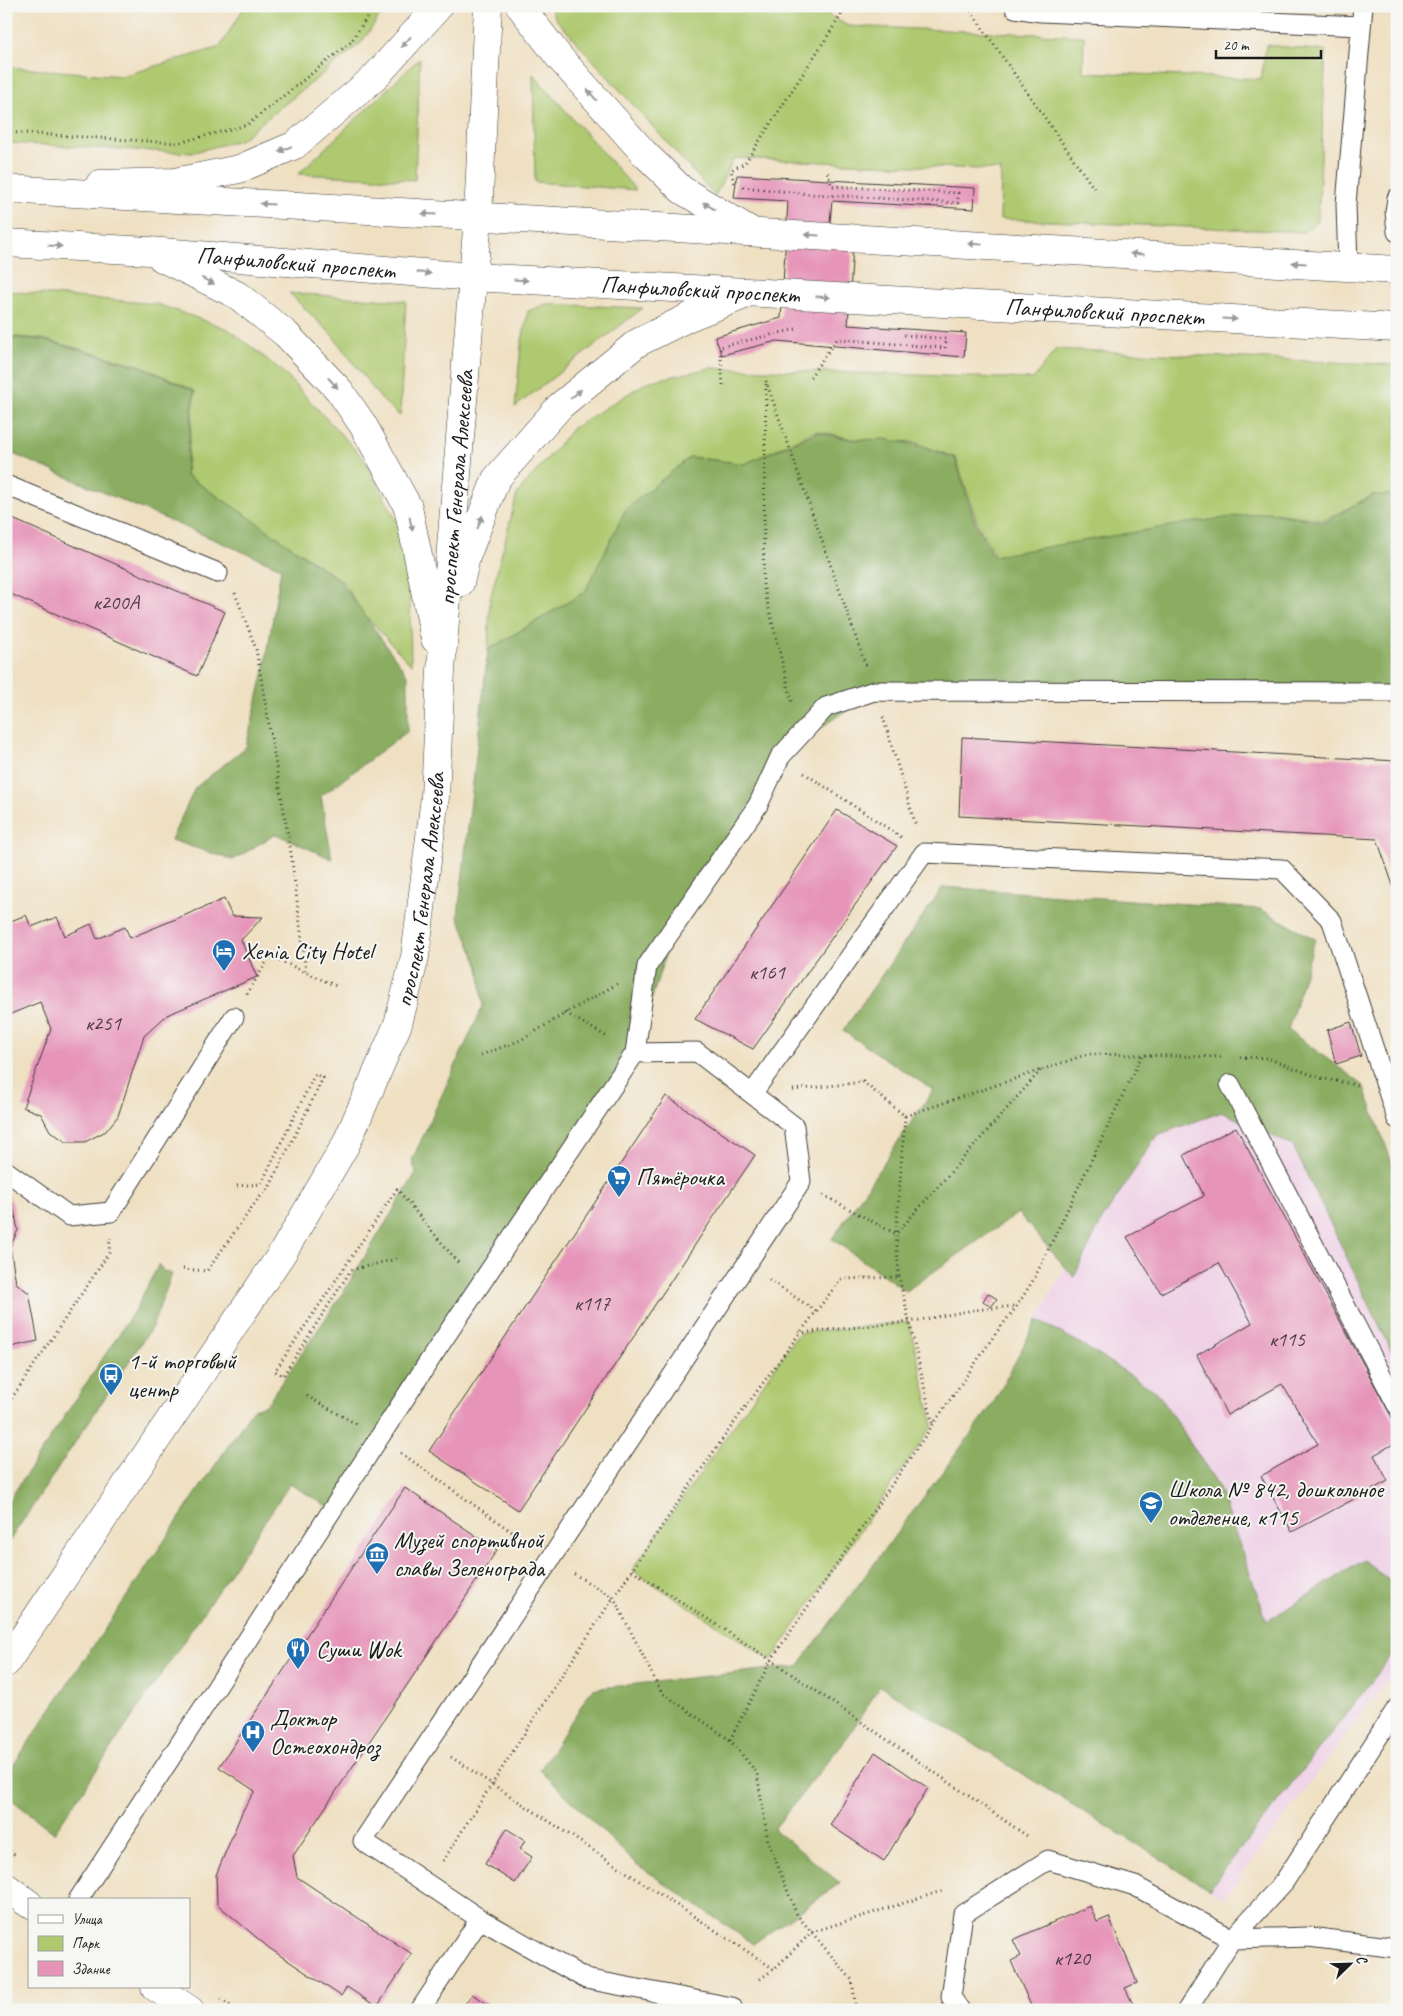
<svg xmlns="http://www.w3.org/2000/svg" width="1403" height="2016" viewBox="0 0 1403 2016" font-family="Caveat,sans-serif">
<rect width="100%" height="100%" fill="#f6f6f2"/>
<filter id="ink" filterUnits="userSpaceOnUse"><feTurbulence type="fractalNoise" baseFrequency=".02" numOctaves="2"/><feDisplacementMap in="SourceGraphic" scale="10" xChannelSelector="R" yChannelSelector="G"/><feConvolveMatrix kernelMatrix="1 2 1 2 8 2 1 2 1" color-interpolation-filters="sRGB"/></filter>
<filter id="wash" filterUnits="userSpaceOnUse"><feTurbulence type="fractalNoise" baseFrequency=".0096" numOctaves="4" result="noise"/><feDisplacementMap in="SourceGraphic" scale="20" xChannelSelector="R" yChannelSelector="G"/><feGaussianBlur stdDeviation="1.12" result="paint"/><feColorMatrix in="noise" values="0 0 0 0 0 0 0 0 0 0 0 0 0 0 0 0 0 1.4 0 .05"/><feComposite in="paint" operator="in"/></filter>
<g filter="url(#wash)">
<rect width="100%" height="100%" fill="#efe0c2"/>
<path fill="#efd0e6" d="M 1161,1084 L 1310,1084 L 1397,1273 L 1397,1666 L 1224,1899 L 817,1644 L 993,1404 Z"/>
<path fill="#aec96f" stroke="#657246" d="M 245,6 L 387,6 L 361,43 L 240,140 L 191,153 L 6,143 L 6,67 L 122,76 L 220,47 Z
M 550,6 L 813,6 L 848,26 L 1084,36 L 1083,72 L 1261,79 L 1266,45 L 1326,51 L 1318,221 L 1304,232 L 1000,219 L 1001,170 L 734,158 L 715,196 L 555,18 Z
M 420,58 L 415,180 L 298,174 Z
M 533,74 L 636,190 L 535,182 Z
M 6,291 L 157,304 L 228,329 L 281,370 L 364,459 L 409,544 L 411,665 L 363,613 L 342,581 L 186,475 L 195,391 L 142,366 L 43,339 L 6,336 Z
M 289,293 L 406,301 L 400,416 L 381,399 L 332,335 Z
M 546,304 L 643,308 L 515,407 L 521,346 L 528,311 Z
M 1056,349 L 1397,365 L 1397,495 L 1373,495 L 1325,520 L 1267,512 L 995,556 L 978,525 L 956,458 L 914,442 L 854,439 L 816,431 L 744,464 L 690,457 L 626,509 L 585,592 L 488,650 L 490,599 L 517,494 L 573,428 L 647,382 L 710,368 L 1033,379 Z
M 909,1322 L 933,1425 L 771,1660 L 632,1570 L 799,1333 Z"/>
<path fill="#8aad62" stroke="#53643f" d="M 6,337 L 43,340 L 142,367 L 194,391 L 185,475 L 252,519 L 340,581 L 408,676 L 408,731 L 321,796 L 332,859 L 276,834 L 233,860 L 171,840 L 195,788 L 246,747 L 265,666 L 281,568 L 6,451 Z
M 818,432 L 852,440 L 884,439 L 915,444 L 955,458 L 976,525 L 993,556 L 1188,523 L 1267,512 L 1325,522 L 1373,495 L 1397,495 L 1397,696 L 874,691 L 780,756 L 674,926 L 635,1053 L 332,1509 L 290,1484 L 54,1833 L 6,1795 L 6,1776 L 253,1409 L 266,1405 L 339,1299 L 416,1173 L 412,1160 L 483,1006 L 479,967 L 458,916 L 488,650 L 585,592 L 626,509 L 690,457 L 744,464 Z
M 943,887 L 1260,909 L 1315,939 L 1288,1030 L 1363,1085 L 1397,1176 L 1397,1362 L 1293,1146 L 1222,1112 L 1157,1135 L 1102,1220 L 1074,1277 L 1018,1213 L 906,1291 L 832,1239 L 933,1090 L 843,1031 Z
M 159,1264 L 163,1271 L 172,1274 L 152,1327 L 6,1546 L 6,1505 L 136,1308 Z
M 1037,1320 L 1078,1342 L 1157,1392 L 1218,1485 L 1267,1621 L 1364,1560 L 1397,1587 L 1397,1649 L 1209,1889 L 880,1686 L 849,1735 L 774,1829 L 840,1883 L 753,1944 L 635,1863 L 540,1770 L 592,1689 L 798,1666 L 993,1404 Z"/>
<g id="blocks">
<path fill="#e695b9" d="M 737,175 L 975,188 L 974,209 L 832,201 L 828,243 L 853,245 L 848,325 L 966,333 L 964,357 L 777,341 L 722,355 L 715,337 L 781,318 L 788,201 L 734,198 Z
M 6,516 L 225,612 L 197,676 L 6,592 Z
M 962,737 L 1397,761 L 1397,897 L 1377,839 L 959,816 Z
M 837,810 L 897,846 L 753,1049 L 695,1019 Z
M 224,899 L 232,916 L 263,917 L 241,940 L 257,977 L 167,1015 L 144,1036 L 118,1116 L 106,1131 L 85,1142 L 66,1142 L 50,1131 L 41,1114 L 23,1107 L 51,1029 L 40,1002 L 6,1016 L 6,923 L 26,915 L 31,927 L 57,917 L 65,936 L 91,924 L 97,939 L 125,927 L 130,938 Z
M 1351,1022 L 1361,1056 L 1336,1064 L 1327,1030 Z
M 666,1096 L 755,1155 L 518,1510 L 429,1451 Z
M 1236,1127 L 1397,1427 L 1397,1442 L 1374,1455 L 1388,1481 L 1292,1532 L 1261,1476 L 1318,1444 L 1282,1384 L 1227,1415 L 1197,1355 L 1252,1323 L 1219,1263 L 1161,1293 L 1127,1237 L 1204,1196 L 1184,1155 Z
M 6,1189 L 13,1205 L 18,1230 L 10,1247 L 16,1283 L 29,1293 L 38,1341 L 6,1348 Z
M 988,1293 L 997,1299 L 991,1307 L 983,1301 Z
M 405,1488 L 497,1550 L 293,1856 L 297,1877 L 412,1954 L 377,2007 L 347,1987 L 341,1996 L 269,1948 L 217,1904 L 216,1875 L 243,1810 L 255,1791 L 219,1767 Z
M 875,1752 L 928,1788 L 884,1861 L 830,1825 Z
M 507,1829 L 525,1840 L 520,1849 L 532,1857 L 515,1883 L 485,1864 Z
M 1090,1906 L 1097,1922 L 1109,1917 L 1130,1965 L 1137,1983 L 1125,1988 L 1133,2004 L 1121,2010 L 1033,2010 L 1011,1961 L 1021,1956 L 1013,1940 Z
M 472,1994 L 497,2010 L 461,2010 Z"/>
</g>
</g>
<g filter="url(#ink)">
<use href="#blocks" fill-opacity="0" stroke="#3c3935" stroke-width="1"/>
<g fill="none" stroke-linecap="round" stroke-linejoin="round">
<g stroke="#3c3935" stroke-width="21">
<path id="lane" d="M 1015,8 L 1041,12 L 1360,26
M 1397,198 L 1395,212 L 1397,232
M 1348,266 L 1346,204 L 1363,6
M 6,485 L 218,573
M 635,1053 L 647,966 L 758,805 L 780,757 L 826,707 L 874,691 L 1397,692
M 1230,1084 L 1397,1405
M 752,1094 L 924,853 L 1282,869 L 1332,921 L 1397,1119
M 6,1171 L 69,1216 L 111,1212 L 234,1017
M 78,1900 L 433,1355 L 635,1053 L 697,1052 L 794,1126 L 801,1182 L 363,1841 L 480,1919 L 586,1979 L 732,2007 L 733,2010
M 420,2010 L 480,1919
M 960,2010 L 951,1997 L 963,1914 L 1048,1860 L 1135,1886 L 1232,1939 L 1309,1937 L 1397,1948
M 1187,2010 L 1232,1939 L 1284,1882 L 1397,1708"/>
</g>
<g stroke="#3c3935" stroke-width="29">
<path id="street" d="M 6,1887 L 29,1904
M 155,1987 L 190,2010"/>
</g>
<g stroke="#3c3935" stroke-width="29">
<path id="secondary" d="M 520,6 L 559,57 L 644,153 L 682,190 L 751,231
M 100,184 L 175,182 L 239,169 L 295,145 L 374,78 L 439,6
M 478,217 L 488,6"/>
</g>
<g stroke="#3c3935" stroke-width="29">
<g id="primary">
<path d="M 6,189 L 1397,270"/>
<path id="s1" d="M 6,243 L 149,251 L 473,277 L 1397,328"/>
<path d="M 162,258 L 237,295 L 286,334 L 339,390 L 363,425 L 408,507 L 435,639"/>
<path d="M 460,583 L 466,557 L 496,479 L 560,406 L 637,343 L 689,317 L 742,296"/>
<path id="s2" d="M 6,1663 L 283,1252 L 346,1144 L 398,1024 L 415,957 L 435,797 L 441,670 L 478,217"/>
</g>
</g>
<path stroke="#3c3935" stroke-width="3" stroke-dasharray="1 4" stroke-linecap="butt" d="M 959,6 L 987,7
M 968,7 L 1095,190
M 6,132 L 177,143 L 247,125 L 351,42 L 374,6
M 734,183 L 731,170 L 745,163 L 847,6
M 743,187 L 810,194 L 958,203 L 958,193 L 832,186 L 827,171
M 810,377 L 837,339 L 945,348 L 946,339 L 904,335
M 766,381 L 866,666
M 766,384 L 763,585 L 792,702
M 723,385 L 720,347 L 796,329
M 235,593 L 256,649 L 291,853 L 306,972
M 883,717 L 916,826
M 804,773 L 901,837
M 247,994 L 270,956 L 336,986
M 564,1014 L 617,984
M 481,1055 L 521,1040 L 566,1013 L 609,1038
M 1240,1057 L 1267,1058 L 1320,1078 L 1357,1085
M 793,1090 L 863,1082 L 905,1116
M 905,1116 L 1088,1054 L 1222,1057
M 905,1116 L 896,1234 L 899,1277 L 933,1425
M 823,1195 L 896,1234 L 1041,1070
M 396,1259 L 351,1270 L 283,1376 L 275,1371 L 397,1189 L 460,1265
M 183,1269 L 207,1271 L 258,1199 L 269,1188 L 323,1078 L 315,1074 L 261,1184 L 236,1186
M 769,1280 L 816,1311
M 799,1333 L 909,1322 L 974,1310 L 1016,1306
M 307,1396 L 356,1424
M 6,1407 L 109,1253 L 110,1238
M 401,1453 L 529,1544
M 632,1570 L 771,1660 L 1030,1838
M 574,1574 L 614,1598 L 661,1692 L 730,1740 L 757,1773 L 768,1841 L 797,1915 L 852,1980 L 856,2010
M 730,1740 L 771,1660 L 996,1333 L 1017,1306 L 1035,1277 L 1142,1055
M 451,1757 L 774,1969
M 6,1847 L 15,1855
M 443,1861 C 569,1662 698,1464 841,1279 L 899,1277
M 760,1979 L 774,1969 L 812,1932 L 945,1890
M 221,1999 L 236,2010"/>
<use href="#lane" stroke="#fff" stroke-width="19"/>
<use href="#street" stroke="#fff" stroke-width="28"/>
<use href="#secondary" stroke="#fff" stroke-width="28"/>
<use href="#primary" stroke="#fff" stroke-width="28"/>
</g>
<defs><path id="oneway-solid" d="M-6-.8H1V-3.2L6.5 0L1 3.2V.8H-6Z" transform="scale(1.25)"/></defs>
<g fill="#999">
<use href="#oneway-solid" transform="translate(406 42) rotate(132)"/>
<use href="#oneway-solid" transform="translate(592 95) rotate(-131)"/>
<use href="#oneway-solid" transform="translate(285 149) rotate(157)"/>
<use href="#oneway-solid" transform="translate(267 204) rotate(-177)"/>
<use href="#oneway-solid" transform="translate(709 206) rotate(-149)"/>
<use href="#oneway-solid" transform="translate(429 214) rotate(-177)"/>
<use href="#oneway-solid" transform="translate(812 235) rotate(-177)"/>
<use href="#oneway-solid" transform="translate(975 244) rotate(-177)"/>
<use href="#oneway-solid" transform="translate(55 246) rotate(3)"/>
<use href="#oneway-solid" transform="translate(1137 254) rotate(-177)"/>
<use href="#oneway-solid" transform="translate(1299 263) rotate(-177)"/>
<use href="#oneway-solid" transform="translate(424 273) rotate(5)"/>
<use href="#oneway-solid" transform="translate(521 280) rotate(3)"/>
<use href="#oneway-solid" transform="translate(208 281) rotate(26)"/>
<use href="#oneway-solid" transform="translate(823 297) rotate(3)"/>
<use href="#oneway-solid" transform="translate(1230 319) rotate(3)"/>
<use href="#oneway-solid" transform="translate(333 383) rotate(47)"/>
<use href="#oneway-solid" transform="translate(576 394) rotate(-40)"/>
<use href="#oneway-solid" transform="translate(480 522) rotate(-69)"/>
<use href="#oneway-solid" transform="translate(411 524) rotate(78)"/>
</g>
</g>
<defs>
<g id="hotel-pin" transform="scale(1.25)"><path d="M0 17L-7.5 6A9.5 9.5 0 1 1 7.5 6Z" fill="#1f6fb2" stroke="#f6f6f2"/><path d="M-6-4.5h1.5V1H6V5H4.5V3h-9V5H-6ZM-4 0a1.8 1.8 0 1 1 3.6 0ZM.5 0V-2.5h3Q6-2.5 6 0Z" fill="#fff"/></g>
<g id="supermarket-pin" transform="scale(1.25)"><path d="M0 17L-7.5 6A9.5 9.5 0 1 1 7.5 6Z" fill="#1f6fb2" stroke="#f6f6f2"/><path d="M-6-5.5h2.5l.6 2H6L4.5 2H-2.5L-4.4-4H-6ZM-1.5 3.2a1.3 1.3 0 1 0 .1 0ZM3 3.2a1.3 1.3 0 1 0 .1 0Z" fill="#fff"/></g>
<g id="bus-pin" transform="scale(1.25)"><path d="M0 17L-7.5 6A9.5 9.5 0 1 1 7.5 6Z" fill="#1f6fb2" stroke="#f6f6f2"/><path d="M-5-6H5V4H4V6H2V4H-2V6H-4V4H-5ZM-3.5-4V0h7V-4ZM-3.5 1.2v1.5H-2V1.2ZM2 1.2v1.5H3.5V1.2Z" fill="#fff"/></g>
<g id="school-pin" transform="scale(1.25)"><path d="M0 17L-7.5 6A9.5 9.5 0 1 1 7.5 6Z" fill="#1f6fb2" stroke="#f6f6f2"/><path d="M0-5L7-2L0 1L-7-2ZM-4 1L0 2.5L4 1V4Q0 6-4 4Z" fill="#fff"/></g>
<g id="museum-pin" transform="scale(1.25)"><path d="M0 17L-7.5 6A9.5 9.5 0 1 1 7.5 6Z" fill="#1f6fb2" stroke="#f6f6f2"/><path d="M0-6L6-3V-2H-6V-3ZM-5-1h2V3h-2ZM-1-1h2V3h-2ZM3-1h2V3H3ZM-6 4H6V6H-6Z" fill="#fff"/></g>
<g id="restaurant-pin" transform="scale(1.25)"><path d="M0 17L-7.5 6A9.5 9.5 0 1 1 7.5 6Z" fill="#1f6fb2" stroke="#f6f6f2"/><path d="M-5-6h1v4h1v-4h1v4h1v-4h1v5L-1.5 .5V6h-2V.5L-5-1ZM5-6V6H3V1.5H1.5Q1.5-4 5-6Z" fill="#fff"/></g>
<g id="hospital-pin" transform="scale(1.25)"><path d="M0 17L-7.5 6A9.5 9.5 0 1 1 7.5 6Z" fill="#1f6fb2" stroke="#f6f6f2"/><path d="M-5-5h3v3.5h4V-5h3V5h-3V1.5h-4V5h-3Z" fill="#fff"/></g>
</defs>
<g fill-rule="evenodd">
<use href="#hotel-pin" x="224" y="951"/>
<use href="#supermarket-pin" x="619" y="1177"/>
<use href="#bus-pin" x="111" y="1375"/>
<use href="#school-pin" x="1151" y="1503"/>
<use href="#museum-pin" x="377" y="1554"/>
<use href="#restaurant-pin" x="298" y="1649"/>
<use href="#hospital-pin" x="253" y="1732"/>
</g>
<g text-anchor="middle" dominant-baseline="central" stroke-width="4" stroke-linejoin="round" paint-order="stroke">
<g font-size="21" fill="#4e3a43">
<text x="116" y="602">к200А</text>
<text x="767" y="972">к161</text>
<text x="103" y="1023">к251</text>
<text x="592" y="1303">к117</text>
<text x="1287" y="1339">к115</text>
<text x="1072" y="1958">к120</text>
</g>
<g font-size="24" fill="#1c1c1c" stroke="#f6f6f2">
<text stroke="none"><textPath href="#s1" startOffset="291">Панфиловский проспект</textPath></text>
<text stroke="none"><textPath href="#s1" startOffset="696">Панфиловский проспект</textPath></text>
<text stroke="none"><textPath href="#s1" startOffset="1101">Панфиловский проспект</textPath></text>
<text stroke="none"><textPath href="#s2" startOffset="1292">проспект Генерала Алексеева</textPath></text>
<text stroke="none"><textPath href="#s2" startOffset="888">проспект Генерала Алексеева</textPath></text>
</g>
<g font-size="24" fill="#1c1c1c" stroke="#f6f6f2" text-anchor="start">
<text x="242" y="951">Xenia City Hotel</text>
<text x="636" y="1177">Пятёрочка</text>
<text x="128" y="1361">1-й торговый<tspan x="128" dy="28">центр</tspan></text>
<text x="1168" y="1489">Школа № 842, дошкольное<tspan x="1168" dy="28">отделение, к115</tspan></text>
<text x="394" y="1540">Музей спортивной<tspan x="394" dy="28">славы Зеленограда</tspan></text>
<text x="316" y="1649">Суши Wok</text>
<text x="270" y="1718">Доктор<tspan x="270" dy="28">Остеохондроз</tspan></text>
</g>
</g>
<rect width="1403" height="2016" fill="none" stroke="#f6f6f2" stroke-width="25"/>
<rect x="28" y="1898" width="162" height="90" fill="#f6f6f2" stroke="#9f9f9c"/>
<rect x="38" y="1915" width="25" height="8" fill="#ffffff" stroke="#9f9f9c"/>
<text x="72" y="1924" font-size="15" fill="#1c1c1c">Улица</text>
<rect x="38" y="1936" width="25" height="15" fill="#aec96f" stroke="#9f9f9c"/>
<text x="72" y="1948" font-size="15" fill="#1c1c1c">Парк</text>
<rect x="38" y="1961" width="25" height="15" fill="#e695b9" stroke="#9f9f9c"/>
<text x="72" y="1974" font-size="15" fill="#1c1c1c">Здание</text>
<g transform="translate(1350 1964) rotate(67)" stroke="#f6f6f2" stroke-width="4" paint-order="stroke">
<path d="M0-4L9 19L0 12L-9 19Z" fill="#1c1c1c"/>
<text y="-8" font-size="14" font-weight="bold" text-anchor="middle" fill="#1c1c1c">С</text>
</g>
<path d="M1216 50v8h105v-8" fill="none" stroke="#1c1c1c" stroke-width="2.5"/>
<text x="1223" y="50" font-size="15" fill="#1c1c1c" stroke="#f6f6f2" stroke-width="4" paint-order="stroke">20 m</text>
</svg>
